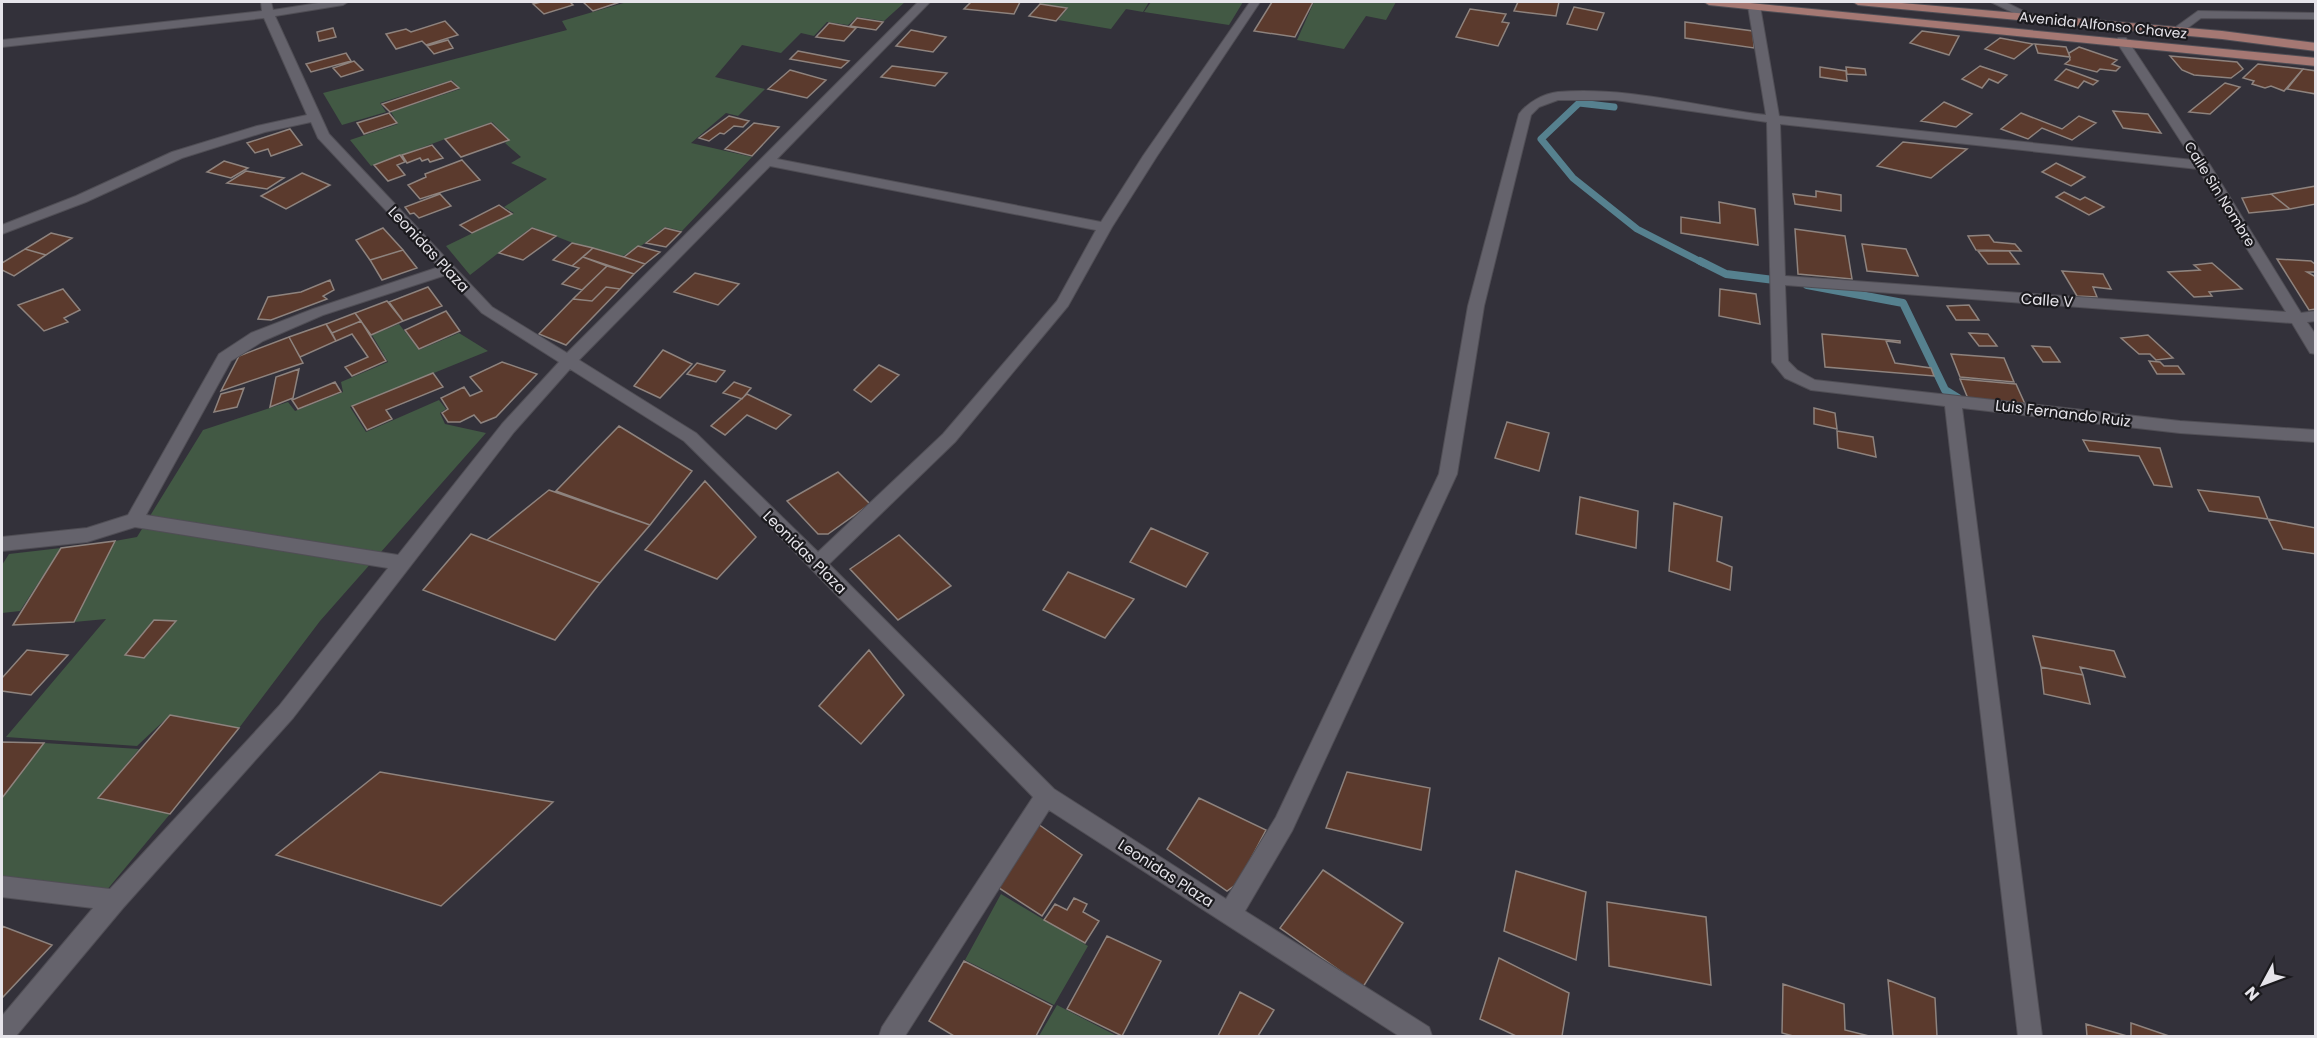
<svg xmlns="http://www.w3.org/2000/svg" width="2317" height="1038" viewBox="0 0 2317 1038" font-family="Poppins,sans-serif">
<rect width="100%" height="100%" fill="#33313a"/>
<path fill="#425944" d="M 627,2 L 905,2 L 884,21 L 857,17 L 848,25 L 827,22 L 814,36 L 801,33 L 781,53 L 742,45 L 715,77 L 765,89 L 738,116 L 726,113 L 691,143 L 752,157 L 682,231 L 665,227 L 641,246 L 638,246 L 623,256 L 573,243 L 532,227 L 470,275 L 446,246 L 514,213 L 504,207 L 547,179 L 511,163 L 521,157 L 505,143 L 509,140 L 492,122 L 371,166 L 350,140 L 398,124 L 391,112 L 460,89 L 452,80 L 380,103 L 386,112 L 342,125 L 323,93 L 567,30 L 562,21 Z
M 1041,2 L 1149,2 L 1143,12 L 1126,9 L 1111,29 L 1058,20 L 1068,8 L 1039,4 Z
M 1151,2 L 1243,2 L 1229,25 L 1144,12 Z
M 1314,2 L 1396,2 L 1386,20 L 1366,16 L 1344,49 L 1297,40 Z
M 399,324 L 419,350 L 459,333 L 488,351 L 350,407 L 366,432 L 439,400 L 446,409 L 440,413 L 445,424 L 486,433 L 320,621 L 239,728 L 170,715 L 137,746 L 6,737 L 106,619 L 74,622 L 115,541 L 137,537 L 203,430 L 288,402 L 295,411 L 343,392 L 341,382 L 388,362 L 372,335 Z
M 61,548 L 20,611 L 2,613 L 2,565 L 9,554 Z
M 44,743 L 139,749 L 99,798 L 170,814 L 101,897 L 2,885 L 2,798 Z
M 1001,894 L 1088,946 L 1054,1005 L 965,960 Z
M 1057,1005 L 1117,1036 L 1039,1036 Z"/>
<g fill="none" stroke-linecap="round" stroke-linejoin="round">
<path stroke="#56818f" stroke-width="7" d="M 1614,107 L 1579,103 L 1541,139 L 1573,178 L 1637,229 L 1703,263"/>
<path stroke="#56818f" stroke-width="8" d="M 1700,261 L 1726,274 L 1782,281
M 1807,285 L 1903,303 L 1945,390 L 1958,398"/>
</g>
<path fill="#5b3a2d" stroke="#8e837e" stroke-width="1.5" d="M 541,2 L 570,2 L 573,5 L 544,14 L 533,4 Z
M 583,2 L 615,2 L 617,3 L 593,11 Z
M 971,2 L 1020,2 L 1014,14 L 964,9 Z
M 1272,2 L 1313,2 L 1295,37 L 1254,31 Z
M 1518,2 L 1559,2 L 1556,16 L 1514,11 Z
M 1040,4 L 1067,8 L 1056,21 L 1029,16 Z
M 1574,7 L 1604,13 L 1597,30 L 1567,24 Z
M 1470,9 L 1506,14 L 1502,22 L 1509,23 L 1498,46 L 1456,37 Z
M 857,18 L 883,22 L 876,30 L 850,26 Z
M 445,21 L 458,35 L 426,45 L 422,41 L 396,49 L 386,34 L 406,29 L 411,32 Z
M 1685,22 L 1753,31 L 1754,48 L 1685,38 Z
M 829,23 L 856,28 L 844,41 L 816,37 Z
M 333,28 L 336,37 L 319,41 L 317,32 Z
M 911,30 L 946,37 L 933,52 L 896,46 Z
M 1922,31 L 1959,36 L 1949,55 L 1910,43 Z
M 2000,38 L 2033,44 L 2014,59 L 1985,49 Z
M 448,40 L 453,48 L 434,54 L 427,46 Z
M 2035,44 L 2066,47 L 2070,57 L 2038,53 Z
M 2079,47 L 2117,60 L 2112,64 L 2120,67 L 2116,71 L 2100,69 L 2097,72 L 2065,64 L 2070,60 L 2069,53 Z
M 798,51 L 849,61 L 841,68 L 790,59 Z
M 346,53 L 351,61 L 311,72 L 306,64 Z
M 2170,56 L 2237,62 L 2243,69 L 2231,78 L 2194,75 L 2182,70 Z
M 354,61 L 363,70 L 341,77 L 333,68 Z
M 2258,64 L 2303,69 L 2284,91 L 2271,86 L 2265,88 L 2252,84 L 2254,81 L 2243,78 Z
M 892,66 L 947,73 L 935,86 L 881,77 Z
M 1980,66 L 2007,75 L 1998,83 L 1989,79 L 1982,88 L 1962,79 Z
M 1820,67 L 1846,71 L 1847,81 L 1820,77 Z
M 1846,67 L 1865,69 L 1866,75 L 1847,74 Z
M 2066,69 L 2098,81 L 2093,85 L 2084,81 L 2078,88 L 2055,80 Z
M 2303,69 L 2316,71 L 2316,94 L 2287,89 Z
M 790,70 L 826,80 L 807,98 L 768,89 Z
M 451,81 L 459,88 L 390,112 L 382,104 Z
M 2225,83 L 2240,87 L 2210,114 L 2189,112 Z
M 1944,102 L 1972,114 L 1956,127 L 1921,121 Z
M 2113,111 L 2148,114 L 2161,133 L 2123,128 Z
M 389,113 L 397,123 L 364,134 L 357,123 Z
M 2021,113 L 2062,129 L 2079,116 L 2096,123 L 2072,140 L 2042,128 L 2028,139 L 2001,129 Z
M 729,116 L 749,121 L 743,127 L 734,126 L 724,134 L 720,133 L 709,141 L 699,138 Z
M 491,123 L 509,140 L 461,157 L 445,139 Z
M 754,123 L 779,127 L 752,156 L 725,149 Z
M 290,129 L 302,145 L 271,156 L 268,149 L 255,153 L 247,143 Z
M 1903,142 L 1967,149 L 1931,178 L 1877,166 Z
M 432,145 L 443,158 L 430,162 L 428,159 L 422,161 L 420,158 L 407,163 L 402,155 Z
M 400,155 L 405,162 L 397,165 L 405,175 L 388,181 L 374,165 Z
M 462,160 L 480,180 L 420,199 L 408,185 L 426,177 L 425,174 Z
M 224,161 L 248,168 L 231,178 L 207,172 Z
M 2056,163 L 2085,177 L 2071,186 L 2042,172 Z
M 246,171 L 284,178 L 267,189 L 227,183 Z
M 302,173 L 330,185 L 286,209 L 261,196 Z
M 2316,186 L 2316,204 L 2290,209 L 2271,194 Z
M 1816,191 L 1841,195 L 1841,211 L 1795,204 L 1793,194 L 1816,197 Z
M 2064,192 L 2080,200 L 2085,197 L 2104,207 L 2089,215 L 2056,197 Z
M 440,194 L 451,206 L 419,218 L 414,213 L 410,214 L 405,207 Z
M 2271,194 L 2290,209 L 2249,213 L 2242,198 Z
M 1719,202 L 1755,209 L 1758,245 L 1681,233 L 1681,217 L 1720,223 Z
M 499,205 L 512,214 L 472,233 L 460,225 Z
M 383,228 L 403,250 L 370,260 L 356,240 Z
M 532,228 L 556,236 L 523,260 L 499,253 Z
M 665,228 L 681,232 L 666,247 L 646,243 Z
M 1795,229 L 1845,236 L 1852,279 L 1798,274 Z
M 51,233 L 72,238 L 46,255 L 25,249 Z
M 1989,235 L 1994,242 L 2015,244 L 2021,251 L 1976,250 L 1968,236 Z
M 572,243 L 593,248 L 572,266 L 553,260 Z
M 1862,244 L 1906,249 L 1918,276 L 1867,271 Z
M 638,246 L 660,252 L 645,264 L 624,257 Z
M 593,248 L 624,257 L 645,264 L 634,274 L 583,257 Z
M 25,249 L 46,255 L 14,276 L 2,270 L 2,263 Z
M 403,250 L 417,268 L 382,280 L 370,260 Z
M 1978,251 L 2009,251 L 2019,264 L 1988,264 Z
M 583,257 L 607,266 L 582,290 L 562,284 L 579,268 L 572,266 Z
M 2277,259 L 2311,261 L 2316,265 L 2316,272 L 2307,272 L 2316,277 L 2316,309 L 2309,310 Z
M 2212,263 L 2242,289 L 2209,292 L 2212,296 L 2194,297 L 2168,272 L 2200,270 L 2194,265 Z
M 607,266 L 634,274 L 620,289 L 606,287 L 592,301 L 573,299 Z
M 2062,271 L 2103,274 L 2111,289 L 2093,287 L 2097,297 L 2077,296 Z
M 695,273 L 739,284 L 718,305 L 674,292 Z
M 330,280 L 334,290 L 323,296 L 327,299 L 271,320 L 258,319 L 268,297 L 301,292 Z
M 428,287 L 442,306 L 403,321 L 389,302 Z
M 606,287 L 620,289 L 566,345 L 539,334 L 573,299 L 592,301 Z
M 63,289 L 80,310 L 64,318 L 68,322 L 44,331 L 18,305 Z
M 1720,289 L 1756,294 L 1760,324 L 1719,316 Z
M 387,301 L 403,321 L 371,335 L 355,313 Z
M 1969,305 L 1979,320 L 1956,320 L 1947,306 Z
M 446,311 L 460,331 L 419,349 L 405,330 Z
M 355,313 L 361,321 L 332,333 L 326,324 Z
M 361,321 L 386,361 L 352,376 L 345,367 L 368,357 L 352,334 L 336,341 L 332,333 Z
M 326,324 L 336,341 L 300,357 L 289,337 Z
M 1969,333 L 1988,334 L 1997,346 L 1979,346 Z
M 1822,334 L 1900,341 L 1900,343 L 1886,341 L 1895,363 L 1931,368 L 1934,376 L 1825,367 Z
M 2148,335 L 2173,358 L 2156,360 L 2150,354 L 2139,354 L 2121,338 Z
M 289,337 L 303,363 L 221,391 L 239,356 Z
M 2032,346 L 2050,347 L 2060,362 L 2043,362 Z
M 663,350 L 692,364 L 660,398 L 634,386 Z
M 1951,354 L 2004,358 L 2014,382 L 1960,377 Z
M 2149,361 L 2160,362 L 2164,366 L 2178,366 L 2184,374 L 2157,374 Z
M 502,362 L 537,374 L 496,417 L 481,423 L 474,415 L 460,422 L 448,422 L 442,413 L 448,409 L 441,398 L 464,387 L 470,396 L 482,391 L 470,377 Z
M 697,363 L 725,371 L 716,382 L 687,374 Z
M 879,365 L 899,375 L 871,402 L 854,390 Z
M 299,369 L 293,398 L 270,407 L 276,377 Z
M 433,373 L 443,387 L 386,410 L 392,419 L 367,430 L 352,406 Z
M 1960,379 L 2016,384 L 2025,404 L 1969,401 Z
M 335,382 L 341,392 L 298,409 L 292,400 Z
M 734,382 L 751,388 L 742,399 L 723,393 Z
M 244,388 L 237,407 L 214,412 L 221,394 Z
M 747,394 L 791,415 L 776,429 L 747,415 L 725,435 L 711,426 Z
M 1814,408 L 1835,413 L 1837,429 L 1814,424 Z
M 1507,422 L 1549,433 L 1539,471 L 1495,458 Z
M 619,426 L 692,471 L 650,525 L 556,491 Z
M 1837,431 L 1873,437 L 1876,457 L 1838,448 Z
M 2083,440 L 2160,448 L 2172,487 L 2154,485 L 2139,456 L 2089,451 Z
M 838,472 L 870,504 L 828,534 L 818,534 L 787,501 Z
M 705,481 L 756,537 L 717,579 L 645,550 Z
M 549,490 L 650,525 L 600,583 L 487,540 Z
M 2198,490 L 2259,497 L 2268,519 L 2209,511 Z
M 1580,497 L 1638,511 L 1636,548 L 1576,534 Z
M 1674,503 L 1722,517 L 1717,561 L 1732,567 L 1730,590 L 1669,571 Z
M 2268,519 L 2316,528 L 2316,554 L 2283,549 Z
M 1151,528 L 1208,553 L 1186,587 L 1130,562 Z
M 471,534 L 600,583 L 555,640 L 423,590 Z
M 899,535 L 951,586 L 898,620 L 850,569 Z
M 115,541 L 74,622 L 13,625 L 61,548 Z
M 1068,572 L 1134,599 L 1105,638 L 1043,610 Z
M 154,620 L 176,621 L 144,658 L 125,655 Z
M 2033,636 L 2114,651 L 2125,677 L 2080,667 L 2083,675 L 2041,667 Z
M 27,650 L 68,655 L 31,695 L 2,691 L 2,678 Z
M 869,650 L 904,695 L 861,744 L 819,706 Z
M 2041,667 L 2083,675 L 2090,704 L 2044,694 Z
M 170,715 L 239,728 L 170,814 L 98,798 Z
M 2,742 L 44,743 L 2,798 Z
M 380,772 L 553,802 L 441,906 L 276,855 Z
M 1347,772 L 1430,788 L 1421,850 L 1326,828 Z
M 1199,798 L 1266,830 L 1238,883 L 1227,891 L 1167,849 Z
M 1038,824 L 1082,855 L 1042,916 L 999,888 Z
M 1323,870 L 1403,923 L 1363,987 L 1280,928 Z
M 1516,871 L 1586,892 L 1576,960 L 1504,931 Z
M 1074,898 L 1087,904 L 1083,912 L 1099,921 L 1085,943 L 1044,920 L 1055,904 L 1067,910 Z
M 1607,902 L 1706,917 L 1711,985 L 1609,966 Z
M 2,926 L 52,945 L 2,998 Z
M 1107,936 L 1161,961 L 1122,1036 L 1067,1009 Z
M 1499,958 L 1569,993 L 1562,1036 L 1516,1036 L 1480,1019 Z
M 964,961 L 1052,1006 L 1036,1036 L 954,1036 L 929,1021 Z
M 1888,980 L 1935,998 L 1937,1036 L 1893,1036 Z
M 1783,984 L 1844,1004 L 1845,1030 L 1869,1036 L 1793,1036 L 1782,1033 Z
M 1240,992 L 1274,1010 L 1258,1036 L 1218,1036 Z
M 2131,1023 L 2169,1036 L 2131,1036 Z
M 2086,1024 L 2127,1036 L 2087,1036 Z"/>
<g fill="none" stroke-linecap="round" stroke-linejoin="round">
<g stroke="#504e55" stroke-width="2">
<path id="street" d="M 261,2 L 271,2 L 273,10 L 325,2 L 348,2 L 343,5 L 275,16 L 329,134 L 492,307 L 567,353 L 918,2 L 930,2 L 777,159 L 1101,222 L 1143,156 L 1250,2 L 1260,2 L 1157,156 L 1112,227 L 1068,306 L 955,442 L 829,564 L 1054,789 L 1226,899 L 1276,817 L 1439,474 L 1468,306 L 1519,114 C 1528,102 1543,94 1558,92 C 1627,86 1698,107 1766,115 L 1748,6 L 1750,4 L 1758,4 L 1760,6 L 1779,116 L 2193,160 L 2116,41 L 2118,38 L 2126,38 L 2210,165 L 2301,313 L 2316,311 L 2316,321 L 2307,322 L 2316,335 L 2316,354 L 2310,353 L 2292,323 L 1785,285 L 1788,361 L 1797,370 L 1815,380 L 2180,421 L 2316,430 L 2316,442 L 2180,433 L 1962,408 L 2042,1036 L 2018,1036 L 1945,406 L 1811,390 L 1785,378 L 1772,362 L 1767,122 L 1615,100 L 1558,100 L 1539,107 L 1531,115 L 1484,306 L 1457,474 L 1292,831 L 1245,911 L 1429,1027 L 1432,1036 L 1399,1036 L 1049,810 L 905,1036 L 879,1036 L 882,1027 L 1033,797 L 750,506 L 684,441 L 570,369 L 514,432 L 293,718 L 123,908 L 16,1036 L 2,1036 L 2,1016 L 93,908 L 2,897 L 2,876 L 110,889 L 279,706 L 388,568 L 135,527 L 87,542 L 2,551 L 2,537 L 87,528 L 128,515 L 219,354 L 251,333 L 313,309 L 439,267 L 318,138 L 311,122 L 265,132 L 182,158 L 86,202 L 2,234 L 2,225 L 76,196 L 172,152 L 257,126 L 307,115 L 264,18 L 2,47 L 2,40 L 262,11 ZM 1780,124 L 2198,169 L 2286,312 L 1785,276 ZM 770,166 L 1096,230 L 1057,301 L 943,434 L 818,552 L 696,433 L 579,360 ZM 446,275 L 482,313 L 559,362 L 502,424 L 398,555 L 146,515 L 231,361 L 263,341 L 323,315 Z
M 1991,2 L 2005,2 L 2036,17 L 2034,19 L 2026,19 Z
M 2198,11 L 2316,13 L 2316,19 L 2201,18 L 2181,33 L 2173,33 L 2173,29 Z"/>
</g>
<g stroke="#504e55" stroke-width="2">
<path id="primary" d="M 1704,2 L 1740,2 L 2316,58 L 2316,66 L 1709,5 Z
M 1853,2 L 1890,2 L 2222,31 L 2316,43 L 2316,51 L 2222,39 L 1858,5 Z"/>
</g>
<use href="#street" fill="#65636c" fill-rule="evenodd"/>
<use href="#primary" fill="#a57873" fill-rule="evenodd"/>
</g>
<g text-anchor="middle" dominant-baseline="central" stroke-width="4.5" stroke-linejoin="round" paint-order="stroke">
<g font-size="14" fill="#e6e4ea" stroke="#1b1a1e">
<text transform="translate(2103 25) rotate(6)">Avenida Alfonso Chavez</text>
<text transform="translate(2220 194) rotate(58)">Calle Sin Nombre</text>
</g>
<g font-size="15" fill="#e6e4ea" stroke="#1b1a1e">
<text transform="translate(429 249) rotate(47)">Leonidas Plaza</text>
<text transform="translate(2047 300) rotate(4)">Calle V</text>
<text transform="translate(2063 413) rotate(7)">Luis Fernando Ruiz</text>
<text transform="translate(805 552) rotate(45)">Leonidas Plaza</text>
<text transform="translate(1166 873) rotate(33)">Leonidas Plaza</text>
</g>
</g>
<rect width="2317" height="1038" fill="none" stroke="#e6e4ea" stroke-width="6"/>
<g transform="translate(2263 984) rotate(229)" stroke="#1b1a1e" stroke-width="4.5" paint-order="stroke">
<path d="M0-4.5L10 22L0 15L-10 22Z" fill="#e6e4ea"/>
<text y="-9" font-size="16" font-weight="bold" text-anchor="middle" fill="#e6e4ea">N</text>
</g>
</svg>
